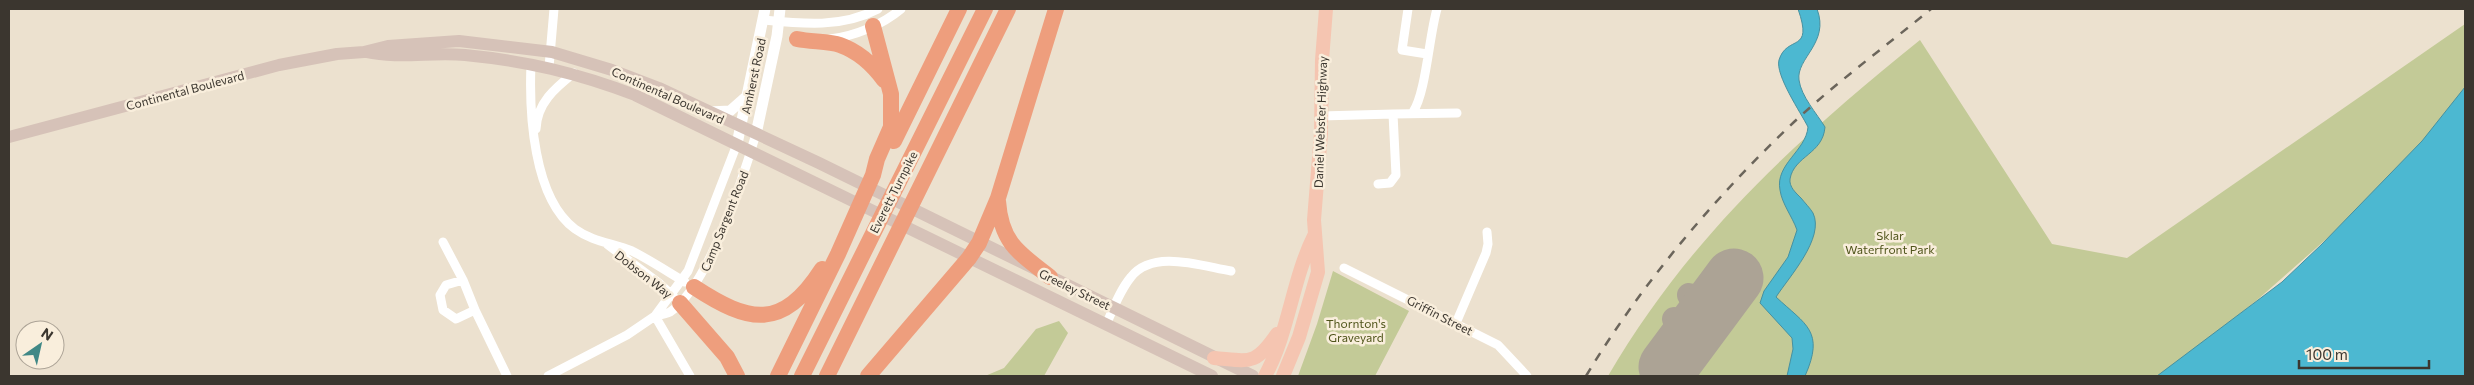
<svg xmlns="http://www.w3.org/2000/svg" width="2474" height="385" viewBox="0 0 2474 385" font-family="Commissioner,sans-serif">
<rect width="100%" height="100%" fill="#ece1cf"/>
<path fill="#c3ca97" d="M 2465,24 L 2465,90 L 2421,144 L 2332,234 L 2256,301 L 2162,376 L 1608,376 C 1690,236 1795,141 1920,40 L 2052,244 L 2127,258 Z
M 1333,271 L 1409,311 L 1375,376 L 1298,376 L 1317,324 Z
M 1059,321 L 1068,333 L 1044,376 L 985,376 L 1004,368 L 1036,329 Z"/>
<path fill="#4cb8d1" stroke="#4791a0" d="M 1798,9 L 1817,9 C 1830,43 1796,58 1799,80 C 1801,96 1817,114 1825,127 C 1823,154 1794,156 1790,179 C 1789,187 1796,193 1801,198 C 1805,203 1810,208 1813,213 C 1825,238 1789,277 1776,297 C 1806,325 1825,331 1805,376 L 1787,376 L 1793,349 L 1792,338 L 1760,303 L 1764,291 L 1788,257 L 1797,230 C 1792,216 1782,204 1780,190 C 1775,164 1806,151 1808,127 C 1801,113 1775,75 1779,60 C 1787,34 1814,54 1798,9 Z
M 2465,87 L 2465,376 L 2157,376 L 2282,282 L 2322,244 L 2422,141 Z"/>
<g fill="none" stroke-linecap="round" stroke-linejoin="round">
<path stroke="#aca395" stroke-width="24" d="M 1689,295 L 1709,311
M 1674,319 L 1693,333"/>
<path stroke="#aca395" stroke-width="59" d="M 1668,367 L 1734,278"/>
<path stroke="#fff" stroke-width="9" d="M 1408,9 L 1402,50 L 1427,54
M 764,20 C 803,24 842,28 878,9
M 830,39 C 855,36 882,25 901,9
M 531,64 C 529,112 533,198 575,229 C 593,242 613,243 632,251 C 650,260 668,272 685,282
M 549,67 L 554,9
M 1413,112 C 1426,93 1429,36 1437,9
M 1393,114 L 1457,113
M 1321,116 L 1393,114 L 1396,175 L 1390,183 L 1378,184
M 536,129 C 537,103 555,88 574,73
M 443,242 L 463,280
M 608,245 L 659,283 L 674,297
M 1344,268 L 1498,345 L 1527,376
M 463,280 L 475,310 L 456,319 L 443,310 L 440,295 L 446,285 Z
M 475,310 L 507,376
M 655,316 C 660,315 666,314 670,312 C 708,287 743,178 756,134
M 655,316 L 690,376
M 1456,323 L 1486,253 L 1488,244 L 1487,232
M 1106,325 C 1113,309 1120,290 1131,277 C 1153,249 1201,266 1231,271
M 548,376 L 627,335 L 655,316 L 688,271 L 737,144"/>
<path stroke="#fff" stroke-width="11" d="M 709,112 L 730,111 L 747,96
M 756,134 L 777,36 L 780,9
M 737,144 L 765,9"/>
<path stroke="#d6c2b8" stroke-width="12" d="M 366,52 C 399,59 432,52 465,55 C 527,61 577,73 635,95 L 1212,376
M 9,137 L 279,65 L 337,54 L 364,52 L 388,46 L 459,41 L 552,52 L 612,70 L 659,88 L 819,163 L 1253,376"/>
<path stroke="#f5c5b1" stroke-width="14" d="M 1214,358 C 1250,361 1255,366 1277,334
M 1265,376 C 1289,332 1292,280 1314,236
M 1283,376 L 1299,337 L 1318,272 L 1314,220 L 1321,133 L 1322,60 L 1326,9"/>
<path stroke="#ee9e7d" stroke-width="16" d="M 797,39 C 811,42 829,41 840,45 C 857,51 873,65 884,80
M 894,141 L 959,9
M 998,201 C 1001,243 1019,253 1050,277
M 694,287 C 749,323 782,331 822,269
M 680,303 L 727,357 L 737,376
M 778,376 L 838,254 L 873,175 L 877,159 L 891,127 L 891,94 L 873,26
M 802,376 L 985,9
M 827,376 L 1008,9
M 868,376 L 969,258 L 979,243 L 998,198 L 1056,9"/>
<path stroke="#6b655b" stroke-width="2.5" stroke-dasharray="9 9" stroke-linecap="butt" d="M 1586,376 C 1642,283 1715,197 1794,122 C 1837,82 1886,46 1931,9"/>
</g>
<g text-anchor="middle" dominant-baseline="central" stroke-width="5" stroke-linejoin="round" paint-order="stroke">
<g font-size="12" fill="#3b362f" stroke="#f9eedc">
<text transform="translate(753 76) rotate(-78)">Amherst Road</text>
<text transform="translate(185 90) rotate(-15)">Continental Boulevard</text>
<text transform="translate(668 95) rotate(24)">Continental Boulevard</text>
<text transform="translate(1320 122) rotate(-88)">Daniel Webster Highway</text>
<text transform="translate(893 192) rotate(-63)">Everett Turnpike</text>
<text transform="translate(724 221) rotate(-68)">Camp Sargent Road</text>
<text transform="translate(644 274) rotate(38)">Dobson Way</text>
<text transform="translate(1075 289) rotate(26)">Greeley Street</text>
<text transform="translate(1440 315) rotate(27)">Griffin Street</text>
</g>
<g font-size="12" fill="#4f541a" stroke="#f9eedc">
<text x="1890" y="235">Sklar<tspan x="1890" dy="14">Waterfront Park</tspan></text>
<text x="1356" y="323">Thornton's<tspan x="1356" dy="14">Graveyard</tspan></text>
</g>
</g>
<rect width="2474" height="385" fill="none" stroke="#3b362f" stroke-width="20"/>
<g transform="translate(40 345) rotate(34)"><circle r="24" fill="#f9eedc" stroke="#ada497"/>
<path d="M0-4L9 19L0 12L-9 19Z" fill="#408886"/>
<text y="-8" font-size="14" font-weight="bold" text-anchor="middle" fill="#3b362f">N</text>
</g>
<path d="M2299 360v8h130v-8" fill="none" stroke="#3b362f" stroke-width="2.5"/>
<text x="2306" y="360" font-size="15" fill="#3b362f" stroke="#f9eedc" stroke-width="4" paint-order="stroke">100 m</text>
</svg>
